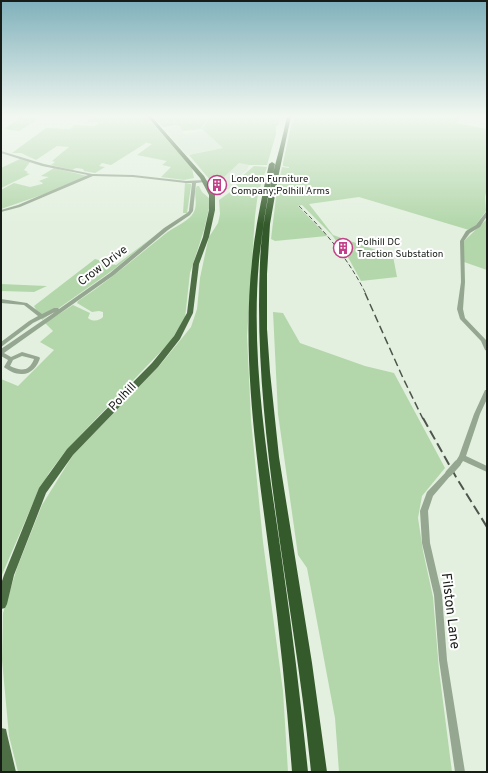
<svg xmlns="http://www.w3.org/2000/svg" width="488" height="773" viewBox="0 0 488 773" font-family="Overpass,sans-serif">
<rect width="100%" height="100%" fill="#e3f0df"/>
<path fill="#d4e6d0" d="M 178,126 L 185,134 L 204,131 L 223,148 L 187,155 L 164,129 Z
M 239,163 L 249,165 L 247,170 L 236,178 L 229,189 L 215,190 L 210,180 L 223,178 Z"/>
<path fill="#b3d7ab" d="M 23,116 L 43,116 L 19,131 L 4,129 Z
M 92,116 L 146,116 L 192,168 L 194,178 L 184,180 L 161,177 L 171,167 L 162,165 L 167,161 L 137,155 L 152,144 L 143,142 L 146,143 L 111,165 L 102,163 L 99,166 L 105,167 L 95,173 L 84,171 L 83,169 L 76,168 L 72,170 L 51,165 L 55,162 L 52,161 L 69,147 L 57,146 L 36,160 L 21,153 L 12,153 L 46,128 L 70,129 L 74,125 L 95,126 L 99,122 L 87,122 L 89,119 L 97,117 Z
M 153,116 L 202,116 L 207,120 L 201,129 L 183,131 L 178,125 L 163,127 Z
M 204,116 L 280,116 L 278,125 L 276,126 L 276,134 L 267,165 L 249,165 L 239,163 L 223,178 L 210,180 L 189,155 L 223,148 L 202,129 L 208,120 Z
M 294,116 L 462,116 L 456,123 L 487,129 L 487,188 L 485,197 L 486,211 L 476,225 L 469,230 L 359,197 L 309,204 L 333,235 L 393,256 L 397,277 L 361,281 L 349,259 L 332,235 L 302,205 L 298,206 L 327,236 L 275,241 L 271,239 L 277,189 L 282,167 L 289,168 L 289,167 L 283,166 L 283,163 L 292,122 L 294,122 Z
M 20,159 L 30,162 L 24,170 L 28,172 L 26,173 L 30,174 L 1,188 L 1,168 Z
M 254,166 L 267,167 L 258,193 L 255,216 L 247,336 L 251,420 L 263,542 L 283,691 L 288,772 L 18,772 L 9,736 L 2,660 L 3,613 L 17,568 L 42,505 L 73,455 L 160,365 L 191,327 L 197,309 L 200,278 L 207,245 L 209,237 L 218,223 L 220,214 L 219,200 L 233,190 L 241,177 Z
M 54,168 L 87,176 L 53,191 L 1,209 L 1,190 L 14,183 L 30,187 L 42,184 L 43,183 L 39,181 L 49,177 L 41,176 Z
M 185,183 L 191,184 L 191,186 L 187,213 L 183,213 Z
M 197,186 L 199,186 L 202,192 L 210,199 L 210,204 L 204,230 L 190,273 L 185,318 L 170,342 L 67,449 L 49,473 L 33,503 L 1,577 L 1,379 L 18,386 L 54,350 L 40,342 L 53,331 L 45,323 L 73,305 L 90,313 L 88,318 C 93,322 99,321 103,317 L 103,312 L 99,311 L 92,312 L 77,303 L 78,301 C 109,281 136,257 165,234 C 172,228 187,222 192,215 C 200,205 192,193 197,186 Z
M 487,219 L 487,270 L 464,262 L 464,241 Z
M 157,234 L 113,270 L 42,320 L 34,306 L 95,259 L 116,265 Z
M 1,284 L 47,286 L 34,292 L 1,291 Z
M 273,312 L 283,313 L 300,343 L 365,366 L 394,373 L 445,468 L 422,496 L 418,518 L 423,551 L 433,597 L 439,670 L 452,772 L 339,772 L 335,718 L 307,568 L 298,555 L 278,414 Z"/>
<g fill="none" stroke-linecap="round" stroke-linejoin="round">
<path fill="#95a791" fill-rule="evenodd" d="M 1,151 L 44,164 L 92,174 L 133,175 L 186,181 L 205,180 L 207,181 L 205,182 L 196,183 L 193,211 L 190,215 L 168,230 L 114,275 L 4,353 L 11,357 L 22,352 L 39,357 L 40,358 C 38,366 30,375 21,374 C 15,374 10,371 5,368 L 4,367 L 8,360 L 1,356 L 1,349 L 55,312 L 33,323 L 1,347 L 1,342 L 29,321 L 38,316 L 24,305 L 1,303 L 1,299 L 27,303 L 42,314 L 54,308 L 58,308 L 59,309 L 110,273 L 164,228 L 187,213 L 189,211 L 192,183 L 186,183 L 133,177 L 93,176 L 20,207 L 1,212 L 1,210 L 18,205 L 88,175 L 42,166 L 1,153 ZM 22,356 L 34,359 C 29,372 21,371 10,366 L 13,360 Z
M 486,212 L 487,212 L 487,216 L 480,227 L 470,233 L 464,241 L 465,282 L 463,309 L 465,318 L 486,340 L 487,343 L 487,351 L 485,350 L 481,341 L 460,319 L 457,309 L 461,282 L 460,241 L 466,231 L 476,225 Z
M 485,390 L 487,390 L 487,399 L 480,414 L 466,456 L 487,466 L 487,472 L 463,461 C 461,464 459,468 455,466 L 454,464 L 459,456 L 474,414 Z
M 449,470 L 451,471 L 452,473 L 451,475 L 433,496 L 428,511 L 430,543 L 442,595 L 447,660 L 465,772 L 455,772 L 439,660 L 434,595 L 422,543 L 420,511 L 427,492 L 447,471 Z"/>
<path fill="#4e6e46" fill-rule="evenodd" d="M 147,116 L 151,116 L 204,176 L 215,195 L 215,210 L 209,237 L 199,264 L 193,313 L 180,339 L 158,367 L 73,455 L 46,493 L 14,575 L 7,604 L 5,608 L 1,609 L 1,584 L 4,575 L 39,488 L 67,449 L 152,363 L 174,336 L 187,313 L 193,264 L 203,237 L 209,210 L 209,195 L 200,178 Z
M 1,728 L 6,729 L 7,734 L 16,772 L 2,772 L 1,766 Z"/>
<path fill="#345a2b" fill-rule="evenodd" d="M 287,116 L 291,116 L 278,178 L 270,224 L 267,274 L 267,329 L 270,372 L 279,457 L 312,663 L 327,772 L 311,772 C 295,604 252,432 260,263 C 261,234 266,206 272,177 C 277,157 283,137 287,116 Z
M 272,162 L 275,164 C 268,196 262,228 259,261 C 250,363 269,467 283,567 C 293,635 301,704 308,772 L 292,772 C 287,704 280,635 271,567 C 258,467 241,362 252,261 C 255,228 262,196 269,164 Z"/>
<path stroke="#4e554c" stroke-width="1" stroke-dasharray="4.5 2.5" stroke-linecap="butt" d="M 299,206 C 326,232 349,260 366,294"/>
<path stroke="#4e554c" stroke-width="1.5" stroke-dasharray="8 4" stroke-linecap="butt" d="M 365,293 L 403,378 L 423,419"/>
<path stroke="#4e554c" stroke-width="2" stroke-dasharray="10 4.5" stroke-linecap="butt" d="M 423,418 L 456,477 L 487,527"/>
<path stroke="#95a791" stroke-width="7" d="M 449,473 L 457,464"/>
</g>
<linearGradient id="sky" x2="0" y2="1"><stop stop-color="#7fb0bb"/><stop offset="0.52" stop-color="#f2f8f1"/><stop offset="1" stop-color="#f2f8f1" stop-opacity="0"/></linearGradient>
<rect width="488" height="224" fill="url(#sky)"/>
<defs>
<g id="building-ring" transform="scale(1)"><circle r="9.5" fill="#fff" stroke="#c3418a" stroke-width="1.5"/><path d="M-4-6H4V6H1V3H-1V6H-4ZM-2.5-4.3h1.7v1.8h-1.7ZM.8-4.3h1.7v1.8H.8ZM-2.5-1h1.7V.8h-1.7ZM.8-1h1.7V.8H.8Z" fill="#c3418a"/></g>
</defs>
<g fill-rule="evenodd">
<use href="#building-ring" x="217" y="185"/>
<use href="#building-ring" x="343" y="248"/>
</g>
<g text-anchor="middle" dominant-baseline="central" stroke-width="4" stroke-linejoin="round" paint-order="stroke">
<g font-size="10" fill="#171c16" stroke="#fff" text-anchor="start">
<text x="231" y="179">London Furniture<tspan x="231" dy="12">Company;Polhill Arms</tspan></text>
<text x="357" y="242">Polhill DC<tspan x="357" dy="12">Traction Substation</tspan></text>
</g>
<g font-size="12" fill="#171c16" stroke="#fff">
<text transform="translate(103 266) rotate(-37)">Crow Drive</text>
<text transform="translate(123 397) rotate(-46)">Polhill</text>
</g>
<g font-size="14" fill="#171c16" stroke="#fff">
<text transform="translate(450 611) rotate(83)">Filston Lane</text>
</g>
</g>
<rect width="488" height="773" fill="none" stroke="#171c16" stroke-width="4"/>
</svg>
